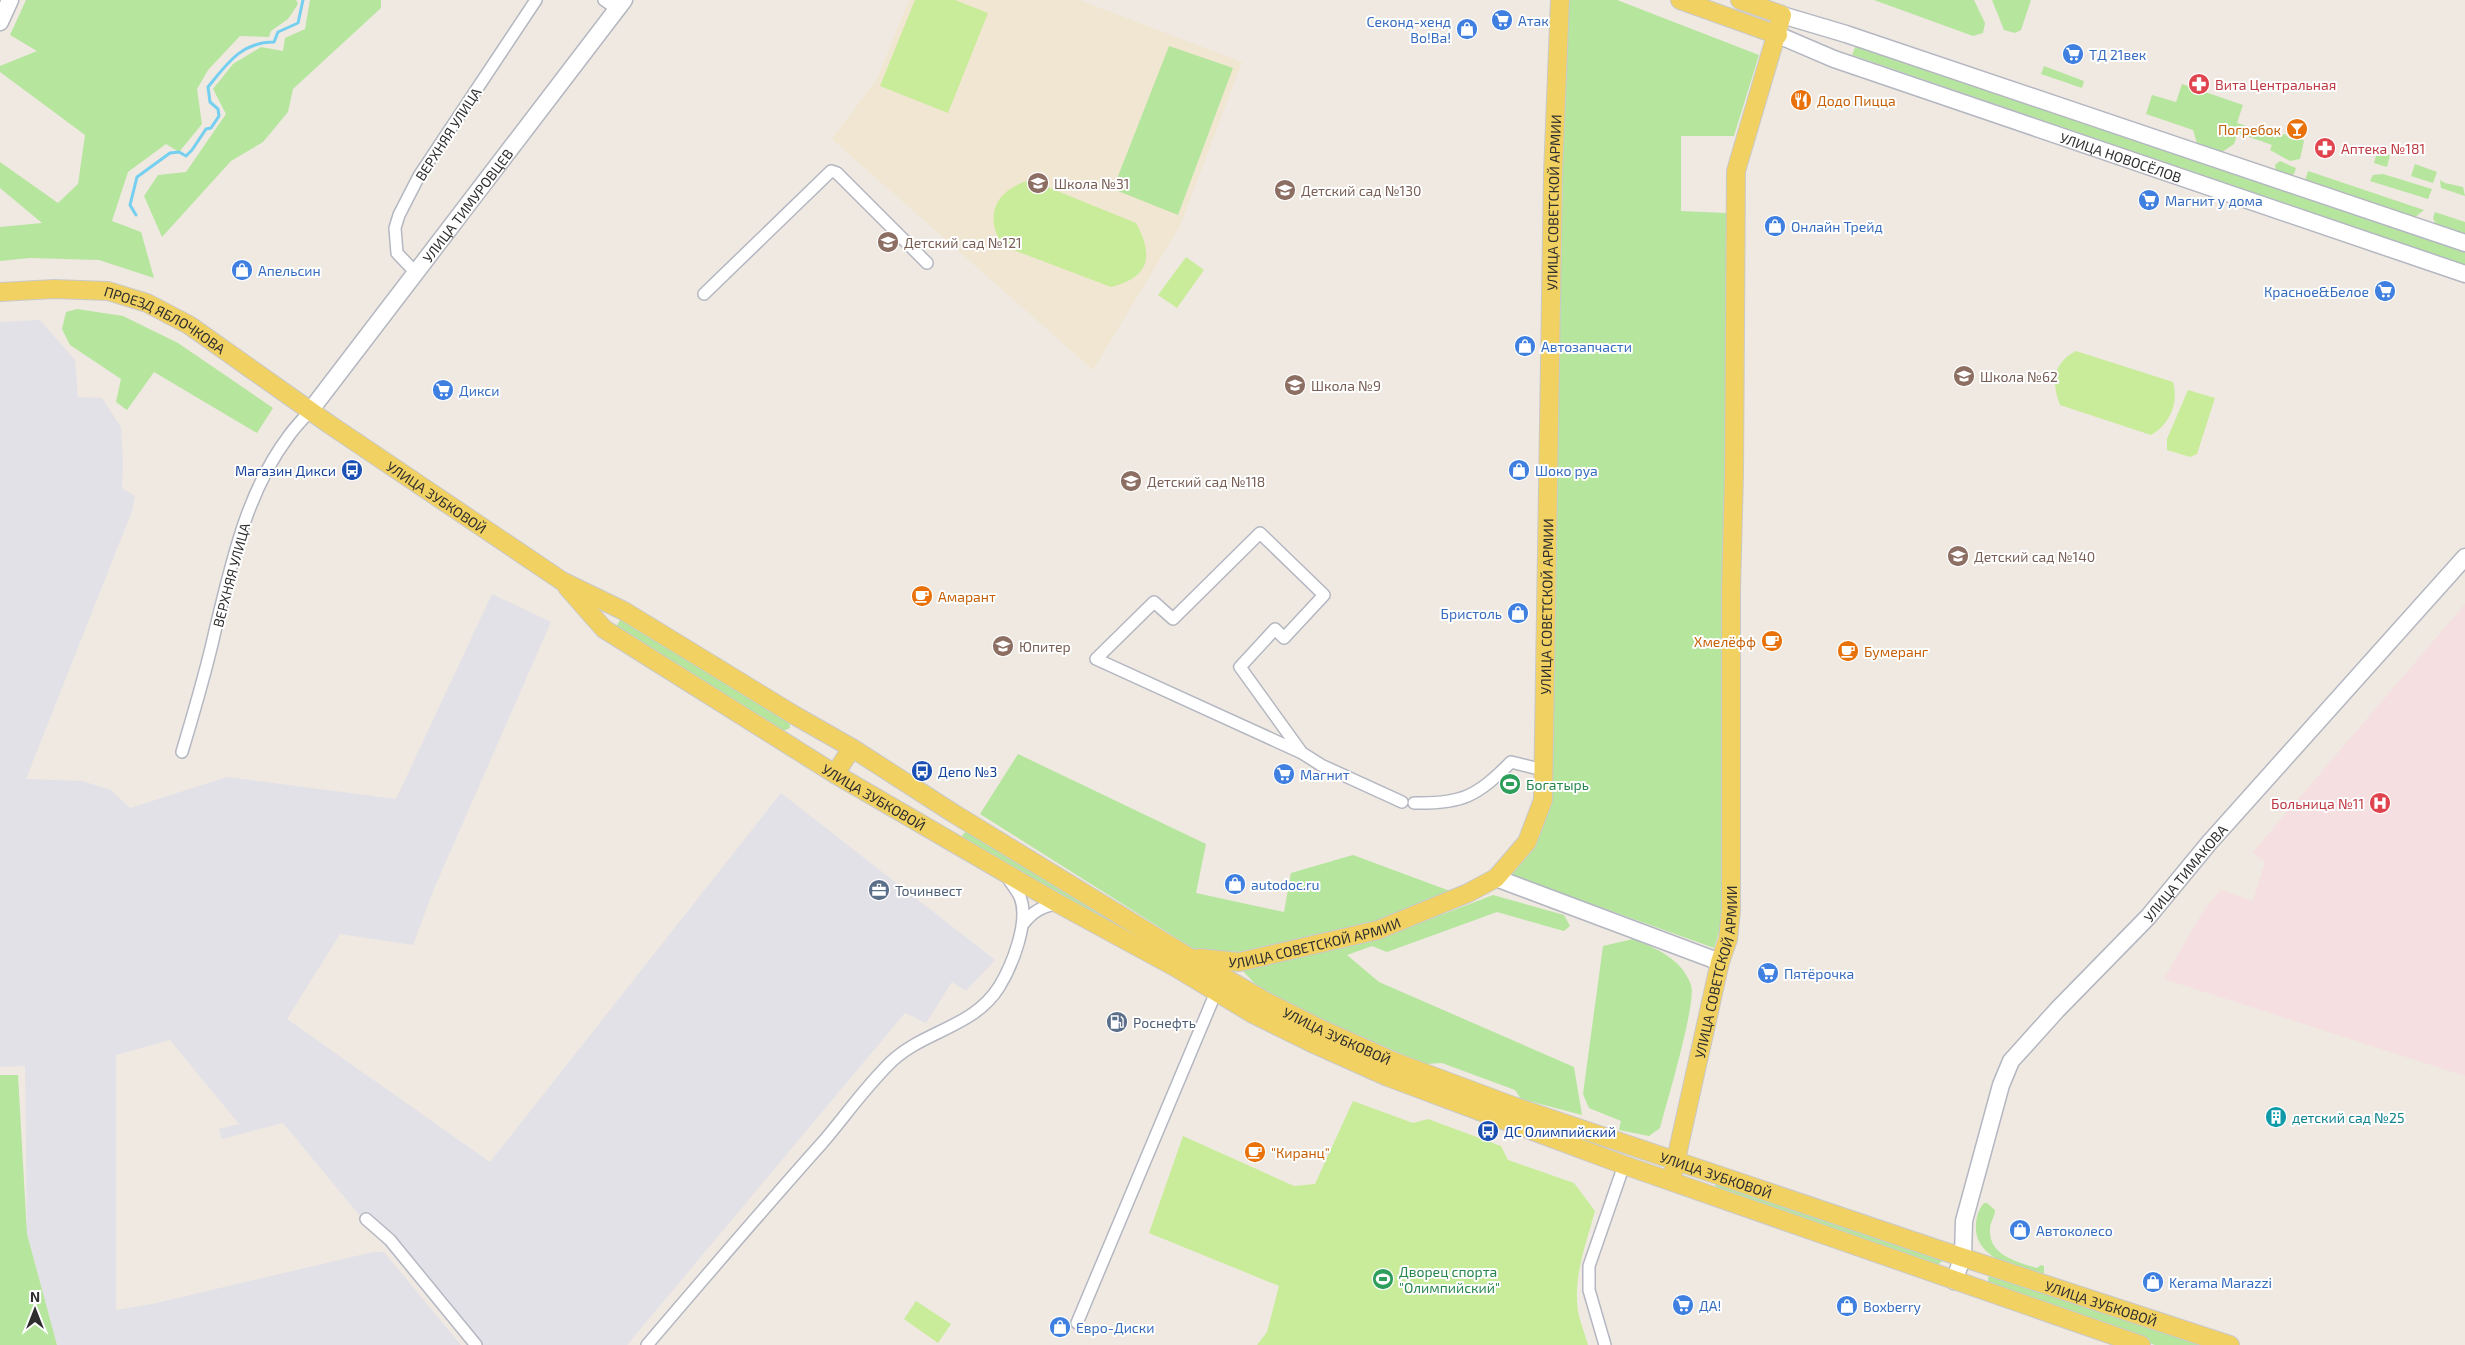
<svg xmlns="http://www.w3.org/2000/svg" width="2465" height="1345" viewBox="0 0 2465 1345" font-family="'Exo 2',sans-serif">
<rect width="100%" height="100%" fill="#efe9e1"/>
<path fill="#e3e1e8" d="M 40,320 L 75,360 L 78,397 L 102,398 L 121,427 L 123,463 L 122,488 L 135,496 L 132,511 L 26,779 L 82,781 L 111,790 L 130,808 L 227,777 L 396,799 L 492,594 L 551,622 L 433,891 L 413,945 L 340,934 L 287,1019 L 490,1162 L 781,793 L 995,960 L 966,991 L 952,982 L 926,1023 L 905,1013 L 627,1345 L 467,1345 L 283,1123 L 222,1139 L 219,1129 L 239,1124 L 170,1040 L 116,1055 L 116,1310 L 152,1304 L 373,1252 L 384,1252 L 461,1345 L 57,1345 L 27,1234 L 25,1066 L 0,1067 L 0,322 Z"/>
<path fill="#f0e6d1" d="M 909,0 L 1079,0 L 1242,62 L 1180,226 L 1093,370 L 832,139 L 877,79 Z"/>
<path fill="#f5dfe0" d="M 2465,604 L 2465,1076 L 2164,979 L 2205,908 L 2221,890 L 2253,901 L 2265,862 L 2253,852 Z"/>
<path fill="#b6e59e" d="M 26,0 L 296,0 L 298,4 L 288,19 L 271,31 L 269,37 L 240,36 L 208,70 L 197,89 L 202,124 L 179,152 L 166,144 L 128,172 L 112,221 L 141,232 L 154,278 L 99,260 L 30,258 L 0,261 L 0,227 L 42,223 L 0,188 L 0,162 L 58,203 L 78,184 L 85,135 L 0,72 L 0,66 L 37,51 L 10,35 Z
M 310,0 L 381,0 L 381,8 L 293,89 L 288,112 L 263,142 L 231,161 L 162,237 L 144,196 L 158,175 L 186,172 L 226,114 L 213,89 L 233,64 L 261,47 L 283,51 L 285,38 L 305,29 Z
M 1566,0 L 1617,0 L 1759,55 L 1734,136 L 1681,136 L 1681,211 L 1726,213 L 1725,915 L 1714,948 L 1511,875 L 1535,847 L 1551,802 Z
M 1874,0 L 1974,0 L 1985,23 L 1983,33 L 1973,36 Z
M 1992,0 L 2031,0 L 2021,30 L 2015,33 L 2004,30 Z
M 1856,45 L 2465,249 L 2465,265 L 1852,55 Z
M 1169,46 L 1233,68 L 1178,215 L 1113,189 Z
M 2044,66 L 2084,81 L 2082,88 L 2041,74 Z
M 2182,84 L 2243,105 L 2237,123 L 2275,135 L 2274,139 L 2277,136 L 2285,134 L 2290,139 L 2300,137 L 2304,141 L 2300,159 L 2290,161 L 2270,150 L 2272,145 L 2238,133 L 2234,144 L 2219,154 L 2198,147 L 2193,130 L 2146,114 L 2152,95 L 2176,102 Z
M 2377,152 L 2390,155 L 2387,167 L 2374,163 Z
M 2280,161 L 2296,168 L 2294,174 L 2289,176 L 2276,171 L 2275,165 Z
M 2415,164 L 2437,172 L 2433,183 L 2411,176 Z
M 2308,171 L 2424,210 L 2414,218 L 2305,181 Z
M 2383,174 L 2432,189 L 2428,199 L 2370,181 L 2373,175 Z
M 2440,180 L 2445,183 L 2463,187 L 2465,196 L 2441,188 Z
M 2435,212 L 2465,222 L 2465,235 L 2436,225 L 2433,218 Z
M 77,309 L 123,316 L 178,343 L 273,408 L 257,433 L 154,372 L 127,410 L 116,402 L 121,379 L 70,345 L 62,329 L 66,312 Z
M 620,620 L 629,621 L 789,719 L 790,728 L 781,732 L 616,627 Z
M 1018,754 L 1206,844 L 1196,893 L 1284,912 L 1291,873 L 1353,855 L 1450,891 L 1375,921 L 1239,952 L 1194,949 L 980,814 Z
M 965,832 L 972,834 L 1188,966 L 969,845 L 962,836 Z
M 1493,895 L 1564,915 L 1570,926 L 1564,931 L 1497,912 L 1387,952 L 1372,946 L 1347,955 L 1379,982 L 1574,1067 L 1582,1115 L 1521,1099 L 1515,1090 L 1442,1063 L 1425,1064 L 1302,1011 L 1261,990 L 1242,970 L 1381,938 Z
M 1633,939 C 1656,948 1682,959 1691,985 C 1697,1002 1666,1105 1660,1128 L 1649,1136 L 1619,1130 L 1621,1121 L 1589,1108 L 1583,1094 L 1603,946 Z
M 0,1075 L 18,1075 L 27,1234 L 57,1345 L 0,1345 Z
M 1718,1183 L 1944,1259 L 1937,1266 L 1716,1188 L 1715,1184 Z
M 1984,1203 L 1987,1203 L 1995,1210 C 1995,1217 1990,1222 1990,1229 C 1988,1255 2017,1262 2037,1268 L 2041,1265 L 2044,1266 L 2044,1273 C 2037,1275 2029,1271 2022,1269 C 2001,1263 1974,1251 1976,1225 C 1976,1217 1979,1209 1984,1203 Z
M 1991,1274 L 2213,1345 L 2155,1345 L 1989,1288 L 1988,1278 Z"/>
<path fill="#c9ec9a" d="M 915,0 L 955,0 L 988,13 L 948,113 L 880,86 Z
M 1030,180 L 1136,223 C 1154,256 1150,277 1111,287 L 1003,246 C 983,215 996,190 1030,180 Z
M 1186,257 L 1204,270 L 1177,308 L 1158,295 Z
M 2076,351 L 2173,382 C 2179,403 2170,424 2151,435 L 2060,405 C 2051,382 2053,363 2076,351 Z
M 2188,390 L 2215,398 L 2197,454 L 2190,457 L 2167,450 L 2167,439 Z
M 1353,1101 L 1413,1123 L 1428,1119 L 1501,1146 L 1508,1160 L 1574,1183 L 1595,1211 C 1586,1244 1573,1277 1578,1311 C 1580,1322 1585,1334 1588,1345 L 1257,1345 L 1267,1332 L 1279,1286 L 1149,1233 L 1183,1136 L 1294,1186 L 1315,1184 Z
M 916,1301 L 951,1324 L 938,1343 L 904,1319 Z"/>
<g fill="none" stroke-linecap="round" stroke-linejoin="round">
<path stroke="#75cff0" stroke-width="3" d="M 136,215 L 130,205 L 137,177 L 170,153 L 179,152 L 186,156 L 192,150 L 206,129 L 211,128 L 219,116 L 218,109 L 210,102 L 208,87 C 227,64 241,42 274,42 L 278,32 L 298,23 L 303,0"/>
<g stroke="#b4b7c1" stroke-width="14">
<path id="street" d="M 604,0 L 617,9
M 416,273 L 397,253 L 395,228 L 399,215 L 419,176 L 536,0
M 704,294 L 831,171 L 837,173 L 927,263
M 182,752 C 194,712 206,672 215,631 C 231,565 246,493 288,437 C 294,428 303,419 310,411
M 1302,753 L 1240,667 L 1275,629 L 1284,638 L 1324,595 L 1260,533 L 1173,619 L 1154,602 L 1096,659 L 1302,753 L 1321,765 L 1402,802
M 1414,803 C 1463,804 1477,796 1511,762 L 1543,770
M 1024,923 C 1033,911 1044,905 1059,904
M 366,1219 L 390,1240 L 476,1345
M 1077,1323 L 1216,992
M 647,1345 C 705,1277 763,1209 823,1142 C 846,1115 866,1086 892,1061 C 924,1031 974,1027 999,987 C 1012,966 1030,921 1020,897 C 1017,890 1010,882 1006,875
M 1605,1345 L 1589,1290 L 1589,1266 L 1624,1165"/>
</g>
<g stroke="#b4b7c1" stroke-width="19">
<g id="secondary">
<path d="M 1782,15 L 1846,34 L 2465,243"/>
<path d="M 0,22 L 10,0"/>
<path id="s1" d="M 1778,35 L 1834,59 L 2465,274"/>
<path id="s2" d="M 310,411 L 624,0"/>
<path d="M 1496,878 L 1720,962"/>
<path id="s3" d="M 1954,1281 L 1963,1256 L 1964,1221 L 2001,1085 L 2011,1061 L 2057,1010 L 2148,917 L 2209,843 L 2465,557"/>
</g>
</g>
<g stroke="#c9c9c9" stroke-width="20">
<g id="primary">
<path d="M 1680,0 L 1778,35"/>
<path id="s4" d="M 0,292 L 54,289 L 108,291 L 147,303 L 189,325 L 329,424 L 562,581 L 624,611 L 794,715 L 852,748 L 953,813 L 1182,953 L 1265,1001 L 1323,1030 L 1395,1062 L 1513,1106 L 1937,1249 L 2230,1345"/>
<path id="s5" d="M 567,587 L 604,629 L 835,774 L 1059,904 L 1175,967 L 1253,1014 L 1312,1043 L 1388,1077 L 1624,1165 L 2141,1345"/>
<path d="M 835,774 L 852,748"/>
<path id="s6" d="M 1199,958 L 1239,962 L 1378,930 L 1468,893 L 1496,878 L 1527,842 L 1543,800 L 1553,174 L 1560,0"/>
<path id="s7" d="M 1673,1173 L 1720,962 L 1728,939 L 1731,911 L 1731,590 L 1734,474 L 1736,171 L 1782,15 L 1740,0"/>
</g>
</g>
<use href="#street" stroke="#fff" stroke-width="11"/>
<use href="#secondary" stroke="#fff" stroke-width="16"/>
<use href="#primary" stroke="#f2d163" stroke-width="18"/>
</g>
<defs>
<g id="supermarket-disc" transform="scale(1.125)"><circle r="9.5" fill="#3f7fe0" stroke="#fff"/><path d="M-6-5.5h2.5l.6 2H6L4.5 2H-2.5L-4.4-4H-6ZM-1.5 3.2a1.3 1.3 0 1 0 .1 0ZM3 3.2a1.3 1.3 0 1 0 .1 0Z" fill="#fff"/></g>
<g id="shop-disc" transform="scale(1.125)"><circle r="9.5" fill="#3f7fe0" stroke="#fff"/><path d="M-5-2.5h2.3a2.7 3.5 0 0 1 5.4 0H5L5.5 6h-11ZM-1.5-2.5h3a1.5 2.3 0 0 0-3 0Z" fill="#fff"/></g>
<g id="pharmacy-disc" transform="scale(1.125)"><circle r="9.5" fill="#e0444e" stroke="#fff"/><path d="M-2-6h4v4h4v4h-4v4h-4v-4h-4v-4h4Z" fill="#fff"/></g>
<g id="restaurant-disc" transform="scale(1.125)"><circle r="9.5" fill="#e8710a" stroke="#fff"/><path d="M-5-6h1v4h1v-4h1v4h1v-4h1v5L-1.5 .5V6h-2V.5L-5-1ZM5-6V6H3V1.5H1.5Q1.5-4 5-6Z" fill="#fff"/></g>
<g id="bar-disc" transform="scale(1.125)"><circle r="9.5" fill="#e8710a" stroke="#fff"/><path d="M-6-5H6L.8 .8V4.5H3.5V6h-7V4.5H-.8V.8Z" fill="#fff"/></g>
<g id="school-disc" transform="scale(1.125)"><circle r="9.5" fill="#8d6e63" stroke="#fff"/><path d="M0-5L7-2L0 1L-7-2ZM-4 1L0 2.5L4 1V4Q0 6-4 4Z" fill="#fff"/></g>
<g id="bus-disc" transform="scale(1.125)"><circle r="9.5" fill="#1a4fb4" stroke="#fff"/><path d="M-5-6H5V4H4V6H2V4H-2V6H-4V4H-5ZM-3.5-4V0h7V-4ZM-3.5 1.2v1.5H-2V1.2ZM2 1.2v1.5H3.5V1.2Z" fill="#fff"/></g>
<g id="cafe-disc" transform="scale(1.125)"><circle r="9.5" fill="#e8710a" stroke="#fff"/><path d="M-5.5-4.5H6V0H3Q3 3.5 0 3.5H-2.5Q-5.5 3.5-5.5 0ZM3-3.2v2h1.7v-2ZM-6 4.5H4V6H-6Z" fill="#fff"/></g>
<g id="stadium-disc" transform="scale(1.125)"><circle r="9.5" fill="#2e9e5b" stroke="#fff"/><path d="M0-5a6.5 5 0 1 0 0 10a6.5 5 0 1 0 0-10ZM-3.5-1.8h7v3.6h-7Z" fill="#fff"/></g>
<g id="hospital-disc" transform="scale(1.125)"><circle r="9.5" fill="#e0444e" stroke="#fff"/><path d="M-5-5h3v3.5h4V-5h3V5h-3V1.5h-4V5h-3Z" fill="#fff"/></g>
<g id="office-disc" transform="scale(1.125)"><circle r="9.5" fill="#5c6f8a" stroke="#fff"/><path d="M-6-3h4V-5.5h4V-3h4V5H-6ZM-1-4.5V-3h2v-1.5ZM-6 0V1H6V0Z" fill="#fff"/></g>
<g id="fuel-disc" transform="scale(1.125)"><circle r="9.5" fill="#5c6f8a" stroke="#fff"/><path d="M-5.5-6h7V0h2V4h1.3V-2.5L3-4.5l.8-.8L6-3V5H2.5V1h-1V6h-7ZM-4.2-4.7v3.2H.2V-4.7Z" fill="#fff"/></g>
<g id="building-disc" transform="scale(1.125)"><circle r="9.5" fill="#0f9aa8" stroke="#fff"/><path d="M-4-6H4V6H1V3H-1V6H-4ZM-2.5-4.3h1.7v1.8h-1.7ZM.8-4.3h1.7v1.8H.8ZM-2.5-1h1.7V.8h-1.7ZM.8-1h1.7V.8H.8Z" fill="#fff"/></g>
</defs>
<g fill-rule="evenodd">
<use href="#supermarket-disc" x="1502" y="20"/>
<use href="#shop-disc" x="1467" y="29"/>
<use href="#supermarket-disc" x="2073" y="54"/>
<use href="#pharmacy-disc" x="2199" y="84"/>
<use href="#restaurant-disc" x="1801" y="100"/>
<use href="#bar-disc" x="2297" y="129"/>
<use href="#pharmacy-disc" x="2325" y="148"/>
<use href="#school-disc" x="1038" y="183"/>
<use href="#school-disc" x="1285" y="190"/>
<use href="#supermarket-disc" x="2149" y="200"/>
<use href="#shop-disc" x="1775" y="226"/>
<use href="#school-disc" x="888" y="242"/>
<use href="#shop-disc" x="242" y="270"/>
<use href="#supermarket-disc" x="2385" y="291"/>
<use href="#shop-disc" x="1525" y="346"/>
<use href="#school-disc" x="1964" y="376"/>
<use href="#school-disc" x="1295" y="385"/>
<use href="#supermarket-disc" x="443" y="390"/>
<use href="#bus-disc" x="352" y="470"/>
<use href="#shop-disc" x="1519" y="470"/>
<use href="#school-disc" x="1131" y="481"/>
<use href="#school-disc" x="1958" y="556"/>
<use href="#cafe-disc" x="922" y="596"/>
<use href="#shop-disc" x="1518" y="613"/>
<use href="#cafe-disc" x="1772" y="641"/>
<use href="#school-disc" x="1003" y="646"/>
<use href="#cafe-disc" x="1848" y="651"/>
<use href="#bus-disc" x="922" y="771"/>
<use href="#supermarket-disc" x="1284" y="774"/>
<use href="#stadium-disc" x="1510" y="784"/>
<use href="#hospital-disc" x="2380" y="803"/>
<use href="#shop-disc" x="1235" y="884"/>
<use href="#office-disc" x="879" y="890"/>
<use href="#supermarket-disc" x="1768" y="973"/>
<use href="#fuel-disc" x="1117" y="1022"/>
<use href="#building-disc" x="2276" y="1117"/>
<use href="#bus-disc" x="1488" y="1131"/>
<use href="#cafe-disc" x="1255" y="1152"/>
<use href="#shop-disc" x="2020" y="1230"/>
<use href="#stadium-disc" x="1383" y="1279"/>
<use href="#shop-disc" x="2153" y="1282"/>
<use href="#supermarket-disc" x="1683" y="1305"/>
<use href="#shop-disc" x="1847" y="1306"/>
<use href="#shop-disc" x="1060" y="1327"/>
</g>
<g text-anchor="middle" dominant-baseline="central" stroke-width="4" stroke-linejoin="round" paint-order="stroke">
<g font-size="14" fill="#366cbe" stroke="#fff" text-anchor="start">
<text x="1518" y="20">Атак</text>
<text x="1451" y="21" text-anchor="end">Секонд-хенд<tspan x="1451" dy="16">Во!Ва!</tspan></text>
<text x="2089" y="54">ТД 21век</text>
<text x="2165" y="200">Магнит у дома</text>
<text x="1791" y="226">Онлайн Трейд</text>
<text x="258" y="270">Апельсин</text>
<text x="2369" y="291" text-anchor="end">Красное&amp;Белое</text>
<text x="1541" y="346">Автозапчасти</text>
<text x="459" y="390">Дикси</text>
<text x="1535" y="470">Шоко руа</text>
<text x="1502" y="613" text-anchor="end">Бристоль</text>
<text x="1300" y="774">Магнит</text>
<text x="1251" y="884">autodoc.ru</text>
<text x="1784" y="973">Пятёрочка</text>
<text x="2036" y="1230">Автоколесо</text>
<text x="2169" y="1282">Kerama Marazzi</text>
<text x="1699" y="1305">ДА!</text>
<text x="1863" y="1306">Boxberry</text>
<text x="1076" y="1327">Евро-Диски</text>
</g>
<g font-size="14" fill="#be3a42" stroke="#fff" text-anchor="start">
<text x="2215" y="84">Вита Центральная</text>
<text x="2341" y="148">Аптека №181</text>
<text x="2364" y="803" text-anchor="end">Больница №11</text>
</g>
<g font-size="14" fill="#c56008" stroke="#fff" text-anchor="start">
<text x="1817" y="100">Додо Пицца</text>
<text x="2281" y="129" text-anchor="end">Погребок</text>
<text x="938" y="596">Амарант</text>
<text x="1756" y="641" text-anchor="end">Хмелёфф</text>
<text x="1864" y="651">Бумеранг</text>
<text x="1271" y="1152">"Киранц"</text>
</g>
<g font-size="14" fill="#2e2e2e" stroke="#fff">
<text transform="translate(448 134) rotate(-57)">ВЕРХНЯЯ УЛИЦА</text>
<text stroke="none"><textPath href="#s1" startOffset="364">УЛИЦА НОВОСЁЛОВ</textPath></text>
<text stroke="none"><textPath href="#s6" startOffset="1002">УЛИЦА СОВЕТСКОЙ АРМИИ</textPath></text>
<text stroke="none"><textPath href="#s2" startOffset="259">УЛИЦА ТИМУРОВЦЕВ</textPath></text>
<text stroke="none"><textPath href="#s4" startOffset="172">ПРОЕЗД ЯБЛОЧКОВА</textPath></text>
<text stroke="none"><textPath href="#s4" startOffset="498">УЛИЦА ЗУБКОВОЙ</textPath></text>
<text transform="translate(231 575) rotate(-75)">ВЕРХНЯЯ УЛИЦА</text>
<text stroke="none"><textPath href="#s6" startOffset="598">УЛИЦА СОВЕТСКОЙ АРМИИ</textPath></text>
<text stroke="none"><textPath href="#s5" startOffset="374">УЛИЦА ЗУБКОВОЙ</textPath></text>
<text stroke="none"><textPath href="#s3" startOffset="485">УЛИЦА ТИМАКОВА</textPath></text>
<text stroke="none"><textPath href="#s6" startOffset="118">УЛИЦА СОВЕТСКОЙ АРМИИ</textPath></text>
<text stroke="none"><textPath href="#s7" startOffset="206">УЛИЦА СОВЕТСКОЙ АРМИИ</textPath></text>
<text stroke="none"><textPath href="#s4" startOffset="1548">УЛИЦА ЗУБКОВОЙ</textPath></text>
<text stroke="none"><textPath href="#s4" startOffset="1952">УЛИЦА ЗУБКОВОЙ</textPath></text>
<text stroke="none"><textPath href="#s4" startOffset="2358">УЛИЦА ЗУБКОВОЙ</textPath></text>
</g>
<g font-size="14" fill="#785e54" stroke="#fff" text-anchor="start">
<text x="1054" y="183">Школа №31</text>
<text x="1301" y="190">Детский сад №130</text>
<text x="904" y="242">Детский сад №121</text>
<text x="1980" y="376">Школа №62</text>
<text x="1311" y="385">Школа №9</text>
<text x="1147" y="481">Детский сад №118</text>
<text x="1974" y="556">Детский сад №140</text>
<text x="1019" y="646">Юпитер</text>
</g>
<g font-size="14" fill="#164399" stroke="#fff" text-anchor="start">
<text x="336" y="470" text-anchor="end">Магазин Дикси</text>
<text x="938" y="771">Депо №3</text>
<text x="1504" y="1131">ДС Олимпийский</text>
</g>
<g font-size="14" fill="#27864d" stroke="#fff" text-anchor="start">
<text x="1526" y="784">Богатырь</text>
<text x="1399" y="1271">Дворец спорта<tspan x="1399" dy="16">"Олимпийский"</tspan></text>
</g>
<g font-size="14" fill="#4e5e75" stroke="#fff" text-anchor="start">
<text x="895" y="890">Точинвест</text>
<text x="1133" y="1022">Роснефть</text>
</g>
<g font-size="14" fill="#0d838f" stroke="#fff" text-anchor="start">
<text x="2292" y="1117">детский сад №25</text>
</g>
</g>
<g transform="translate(35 1310)" stroke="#ffffff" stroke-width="4" paint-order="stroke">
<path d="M0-4L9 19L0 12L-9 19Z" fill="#2e2e2e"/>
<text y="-8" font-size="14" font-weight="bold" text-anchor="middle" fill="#2e2e2e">N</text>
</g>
</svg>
